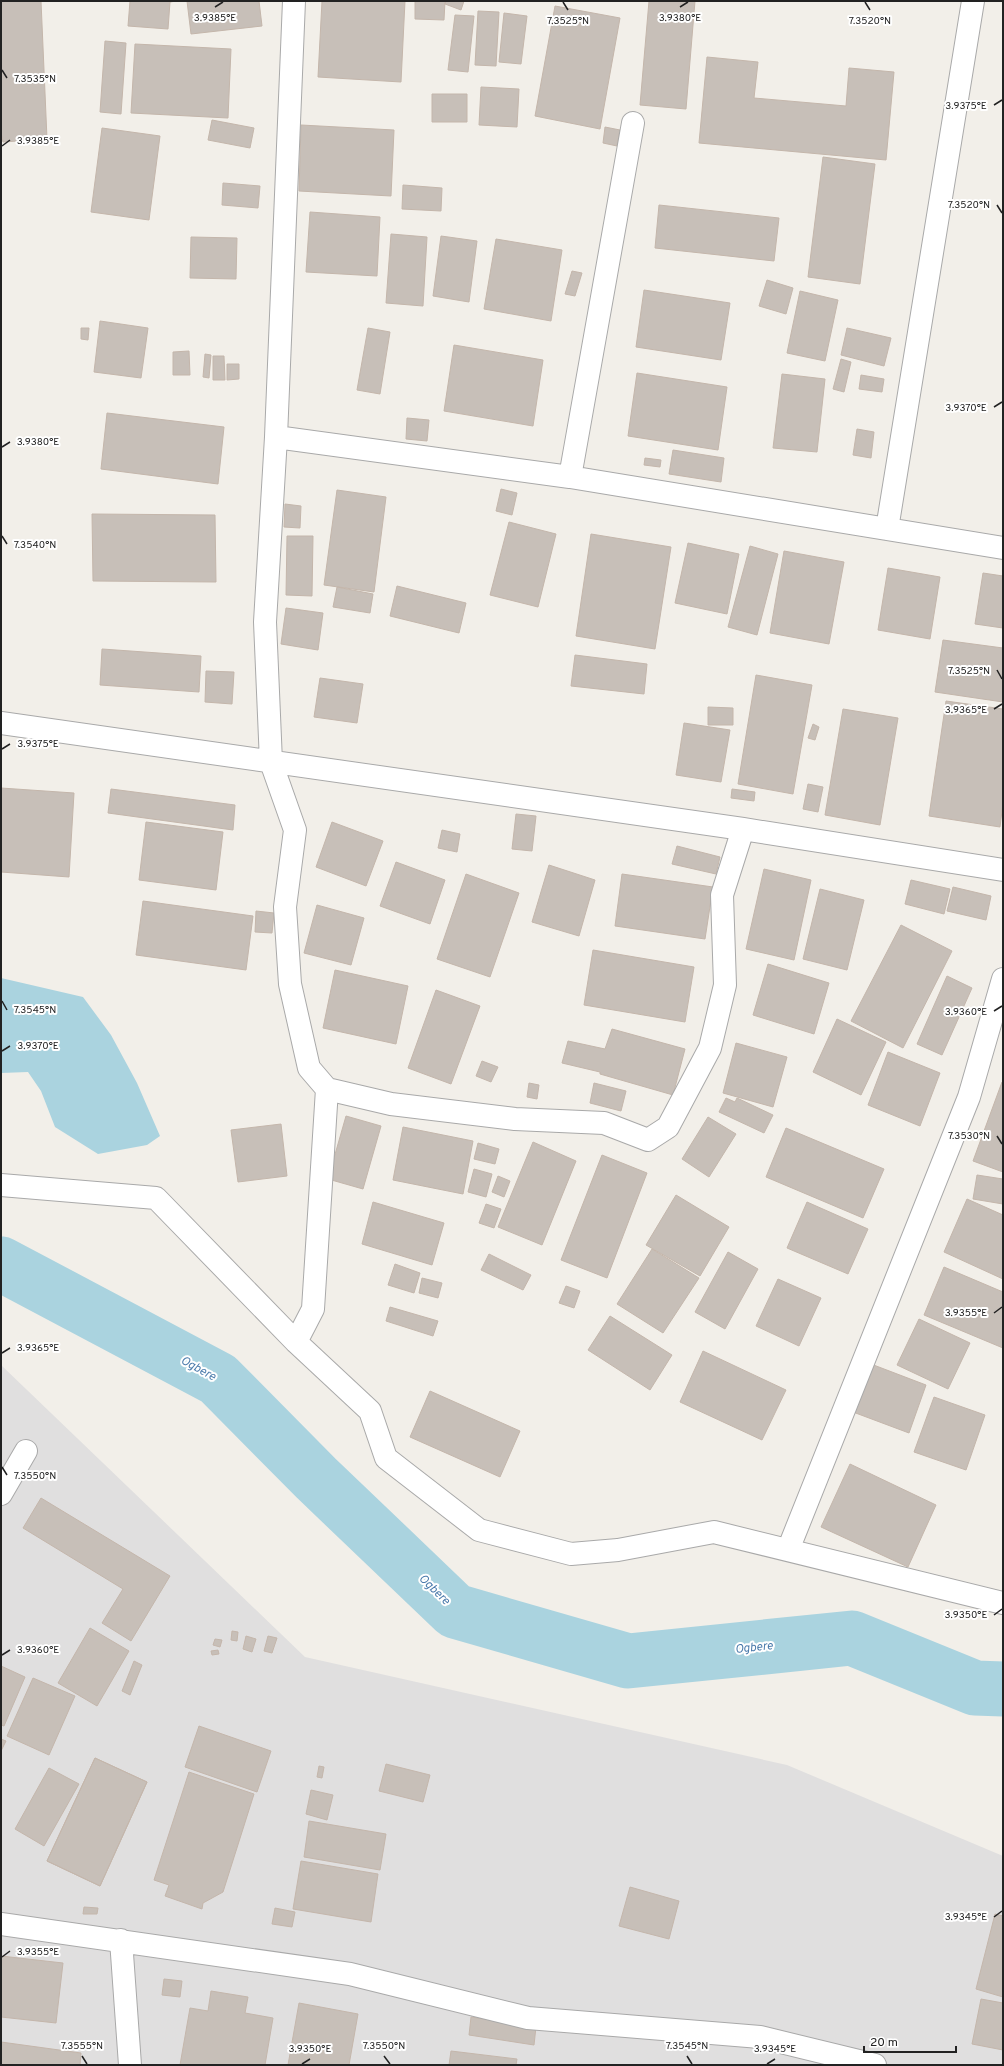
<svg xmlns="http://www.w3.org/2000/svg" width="1004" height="2066" viewBox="0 0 1004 2066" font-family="Overpass,sans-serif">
<rect width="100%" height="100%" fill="#f2efe9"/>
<path fill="#e0dfdf" d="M 1,1365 L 305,1657 L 787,1765 L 1003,1856 L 1003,2065 L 1,2065 Z"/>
<path fill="#aad3df" d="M 1,978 L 83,997 L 111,1035 L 137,1083 L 160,1136 L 147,1145 L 98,1154 L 55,1127 L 41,1091 L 28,1072 L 1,1073 Z"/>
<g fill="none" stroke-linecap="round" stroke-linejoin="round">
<path stroke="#aad3df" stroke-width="55" d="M 1,1264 L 218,1379 L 316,1478 L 455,1611 L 628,1661 L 852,1638 L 975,1688 L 1003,1689"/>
</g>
<path fill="#c7bfb8" stroke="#c4b6ab" d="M 1,1 L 41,1 L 47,139 L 3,142 L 1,133 Z
M 130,1 L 176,1 L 170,2 L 168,29 L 128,26 Z
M 187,1 L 259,1 L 262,26 L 191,34 Z
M 322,1 L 405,1 L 401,82 L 318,77 Z
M 415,1 L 445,1 L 444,20 L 415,19 Z
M 446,1 L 464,1 L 461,10 L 445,4 Z
M 649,1 L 695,1 L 686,109 L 640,105 Z
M 555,6 L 620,18 L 600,129 L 535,116 Z
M 478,11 L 499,12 L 496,66 L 475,65 Z
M 504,13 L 527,16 L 521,64 L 499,62 Z
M 455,15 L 474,16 L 468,72 L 448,70 Z
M 105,41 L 126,43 L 121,114 L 100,112 Z
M 135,44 L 231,49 L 228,118 L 131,113 Z
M 707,57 L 758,62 L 754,98 L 846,106 L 849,68 L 894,72 L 886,160 L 699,143 Z
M 481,87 L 519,89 L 517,127 L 479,125 Z
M 432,94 L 467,94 L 467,122 L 432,122 Z
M 212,120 L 254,128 L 250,148 L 208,140 Z
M 301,125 L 394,130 L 391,196 L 299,191 Z
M 605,127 L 620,130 L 617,146 L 603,143 Z
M 102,128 L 160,136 L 149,220 L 91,212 Z
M 823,157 L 875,164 L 860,284 L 808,277 Z
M 223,183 L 260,186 L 258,208 L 222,205 Z
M 403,185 L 442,188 L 441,211 L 402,209 Z
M 659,205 L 779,218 L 774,261 L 655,248 Z
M 310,212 L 380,217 L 377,276 L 306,272 Z
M 391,234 L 427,237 L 423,306 L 386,303 Z
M 441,236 L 477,241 L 469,302 L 433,296 Z
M 191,237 L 237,238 L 236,279 L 190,278 Z
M 496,239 L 562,250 L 551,321 L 484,309 Z
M 572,271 L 582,273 L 575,296 L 565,294 Z
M 767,280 L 793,288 L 786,314 L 759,306 Z
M 644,290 L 730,303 L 721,360 L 636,347 Z
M 800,291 L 838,300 L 825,361 L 787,353 Z
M 100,321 L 148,328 L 141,378 L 94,372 Z
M 81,328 L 89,328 L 88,340 L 81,339 Z
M 368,328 L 390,332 L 380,394 L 357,390 Z
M 847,328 L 891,338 L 884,366 L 841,355 Z
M 454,345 L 543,360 L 533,426 L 444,411 Z
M 189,351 L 190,375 L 173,375 L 173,352 Z
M 205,354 L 211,355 L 209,378 L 203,377 Z
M 213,356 L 224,356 L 225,380 L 213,380 Z
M 841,359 L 851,362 L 844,392 L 833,389 Z
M 227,364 L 239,364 L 239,379 L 227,380 Z
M 637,373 L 727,387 L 718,450 L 628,436 Z
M 782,374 L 825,379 L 817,452 L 773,448 Z
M 861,375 L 884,379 L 882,392 L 859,389 Z
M 107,413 L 224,427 L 218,484 L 101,469 Z
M 407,418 L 429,420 L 427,441 L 406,439 Z
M 857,429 L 874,432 L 871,458 L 853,455 Z
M 673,450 L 724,458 L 721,482 L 669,474 Z
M 645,458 L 661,460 L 660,467 L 644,465 Z
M 501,489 L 517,493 L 512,515 L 496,511 Z
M 337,490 L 386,497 L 374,592 L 324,585 Z
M 285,504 L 301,506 L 300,528 L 284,527 Z
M 92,514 L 215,515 L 216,582 L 93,581 Z
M 509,522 L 556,534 L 538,607 L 490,595 Z
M 591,534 L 671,547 L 655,649 L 576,636 Z
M 287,536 L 313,536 L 312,596 L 286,595 Z
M 688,543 L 739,554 L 727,614 L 675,603 Z
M 750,546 L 778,554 L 757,635 L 728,627 Z
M 784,551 L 844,562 L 829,644 L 770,633 Z
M 888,568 L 940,577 L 930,639 L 878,630 Z
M 983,573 L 1003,576 L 1003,628 L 975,624 Z
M 397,586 L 466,603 L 459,633 L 390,616 Z
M 337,587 L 373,594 L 370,613 L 333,607 Z
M 286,608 L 323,613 L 318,650 L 281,644 Z
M 943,640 L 1003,648 L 1003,702 L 935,692 Z
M 102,649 L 201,656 L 199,692 L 100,685 Z
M 575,655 L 647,664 L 644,694 L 571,686 Z
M 206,671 L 234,672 L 232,704 L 205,702 Z
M 756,675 L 812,685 L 793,794 L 738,784 Z
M 320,678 L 363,684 L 357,723 L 314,717 Z
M 946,701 L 1003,709 L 1003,803 L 1000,827 L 929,816 Z
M 708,707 L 733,708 L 733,725 L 708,725 Z
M 843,709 L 898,718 L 880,825 L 825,815 Z
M 684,723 L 730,730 L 721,782 L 676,775 Z
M 813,724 L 819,727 L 815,740 L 808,738 Z
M 808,784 L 823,787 L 818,812 L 803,809 Z
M 1,788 L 74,793 L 69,877 L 1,872 Z
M 111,789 L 235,805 L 233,830 L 108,813 Z
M 732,789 L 755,792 L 754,801 L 731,798 Z
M 516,814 L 536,816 L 532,851 L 512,849 Z
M 146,822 L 223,832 L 216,890 L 139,880 Z
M 332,822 L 383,841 L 366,886 L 316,867 Z
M 442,830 L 460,834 L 457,852 L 438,848 Z
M 677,846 L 720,857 L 716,874 L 672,864 Z
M 396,862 L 445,880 L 430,924 L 380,906 Z
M 549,865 L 595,880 L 579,936 L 532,922 Z
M 764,869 L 811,880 L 794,960 L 746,949 Z
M 466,874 L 519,893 L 490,977 L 437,959 Z
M 622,874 L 713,887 L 705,939 L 615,926 Z
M 911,880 L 950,889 L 944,914 L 905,904 Z
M 953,887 L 991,896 L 986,920 L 947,911 Z
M 820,889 L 864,900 L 847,970 L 803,959 Z
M 143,901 L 253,916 L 246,970 L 136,955 Z
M 317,905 L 364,918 L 351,965 L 304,953 Z
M 256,911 L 274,913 L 272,933 L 255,932 Z
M 901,925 L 952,951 L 903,1048 L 851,1021 Z
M 593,950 L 694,967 L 685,1022 L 584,1005 Z
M 768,964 L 829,983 L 814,1034 L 753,1015 Z
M 335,970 L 408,986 L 396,1044 L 323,1028 Z
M 947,976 L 972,988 L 942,1055 L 917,1044 Z
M 436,990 L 480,1006 L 451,1084 L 408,1068 Z
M 837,1019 L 886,1042 L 861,1095 L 813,1072 Z
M 612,1029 L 685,1049 L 673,1095 L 600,1074 L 600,1072 L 562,1063 L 568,1041 L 605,1049 Z
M 736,1043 L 787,1057 L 773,1107 L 723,1093 Z
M 888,1052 L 940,1073 L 920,1126 L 868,1105 Z
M 482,1061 L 498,1067 L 491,1082 L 476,1076 Z
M 1002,1082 L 1003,1082 L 1003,1172 L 973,1161 Z
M 529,1083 L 539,1085 L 537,1099 L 527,1097 Z
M 594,1083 L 626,1091 L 621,1111 L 590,1103 Z
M 726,1098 L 735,1102 L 737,1098 L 773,1115 L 764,1133 L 719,1112 Z
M 346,1116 L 381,1126 L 363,1189 L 328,1179 Z
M 708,1117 L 736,1134 L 709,1177 L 682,1159 Z
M 281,1124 L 287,1176 L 238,1182 L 231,1130 Z
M 403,1127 L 473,1141 L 463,1194 L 393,1180 Z
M 786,1128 L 884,1169 L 863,1218 L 766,1177 Z
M 533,1142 L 576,1161 L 542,1245 L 498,1227 Z
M 478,1143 L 499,1149 L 495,1164 L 474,1159 Z
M 602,1155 L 647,1173 L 607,1278 L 561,1260 Z
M 474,1169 L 492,1174 L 486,1197 L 468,1192 Z
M 977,1175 L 1003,1179 L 1003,1204 L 973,1199 Z
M 498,1176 L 510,1181 L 504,1197 L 492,1192 Z
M 676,1195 L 729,1227 L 700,1276 L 646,1245 Z
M 967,1199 L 1003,1215 L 1003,1279 L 944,1252 Z
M 373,1202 L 444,1223 L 432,1265 L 362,1244 Z
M 807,1202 L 868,1229 L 848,1274 L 787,1248 Z
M 486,1204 L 501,1209 L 494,1228 L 479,1223 Z
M 652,1249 L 699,1278 L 663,1333 L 617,1304 Z
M 728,1252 L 758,1269 L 725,1329 L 695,1312 Z
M 489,1254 L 531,1275 L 523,1290 L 481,1270 Z
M 395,1264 L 420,1273 L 414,1293 L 388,1285 Z
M 944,1267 L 1003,1292 L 1003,1348 L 924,1315 Z
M 422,1278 L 442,1283 L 438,1298 L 419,1293 Z
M 778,1279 L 821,1298 L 799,1346 L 756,1326 Z
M 566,1286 L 580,1291 L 574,1308 L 559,1303 Z
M 390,1307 L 438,1321 L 433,1336 L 386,1321 Z
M 610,1316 L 672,1355 L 650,1390 L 588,1350 Z
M 919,1319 L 970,1343 L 948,1389 L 897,1365 Z
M 703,1351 L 786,1390 L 762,1440 L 680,1402 Z
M 871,1364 L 926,1385 L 909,1433 L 853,1412 Z
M 430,1391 L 520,1431 L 500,1477 L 410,1437 Z
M 934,1397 L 985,1415 L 966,1470 L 914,1452 Z
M 850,1464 L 936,1505 L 908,1567 L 821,1527 Z
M 41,1498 L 170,1576 L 131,1641 L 102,1623 L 123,1589 L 23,1528 Z
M 90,1628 L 129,1651 L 97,1706 L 58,1683 Z
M 232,1631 L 238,1632 L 237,1641 L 231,1640 Z
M 246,1636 L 256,1639 L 252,1652 L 243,1649 Z
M 268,1636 L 277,1638 L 272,1653 L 264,1651 Z
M 215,1639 L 222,1640 L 220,1647 L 213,1645 Z
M 218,1650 L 219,1654 L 212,1655 L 211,1651 Z
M 134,1661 L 142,1665 L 130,1695 L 122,1691 Z
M 1,1666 L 25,1677 L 4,1726 L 1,1725 Z
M 33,1678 L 75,1696 L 49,1755 L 7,1736 Z
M 199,1726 L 271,1751 L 257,1792 L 185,1767 Z
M 1,1739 L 6,1741 L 1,1751 Z
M 95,1758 L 147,1782 L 100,1886 L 47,1861 Z
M 95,1758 L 147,1782 L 100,1886 L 47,1861 Z
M 386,1764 L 430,1775 L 423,1802 L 379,1791 Z
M 319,1766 L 324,1767 L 322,1778 L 317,1777 Z
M 49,1768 L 79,1784 L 44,1846 L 15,1829 Z
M 189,1772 L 254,1794 L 223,1892 L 203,1903 L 202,1909 L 165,1896 L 169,1885 L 154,1880 Z
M 311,1790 L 333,1795 L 327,1820 L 306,1814 Z
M 309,1821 L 386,1834 L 380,1870 L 304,1857 Z
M 301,1861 L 378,1874 L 371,1922 L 293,1909 Z
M 630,1887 L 679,1901 L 669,1939 L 619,1926 Z
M 84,1907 L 98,1908 L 97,1914 L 83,1914 Z
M 275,1908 L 295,1912 L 292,1927 L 272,1924 Z
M 995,1914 L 1003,1916 L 1003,1997 L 976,1989 Z
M 1,1956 L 63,1963 L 56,2023 L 1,2017 Z
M 164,1979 L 182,1981 L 180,1997 L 162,1995 Z
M 211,1991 L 248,1997 L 245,2013 L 273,2018 L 265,2065 L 180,2065 L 190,2008 L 208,2011 Z
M 981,1999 L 1003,2003 L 1003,2050 L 972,2044 Z
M 299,2003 L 358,2014 L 349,2065 L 288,2065 Z
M 471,2017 L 536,2027 L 534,2045 L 469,2035 Z
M 1,2042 L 81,2053 L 80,2065 L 1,2065 Z
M 451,2051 L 517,2059 L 516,2065 L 449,2065 Z"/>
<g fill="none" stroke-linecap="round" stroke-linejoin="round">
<g stroke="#a9a9a9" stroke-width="24">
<path id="street" d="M 294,1 L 276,437 L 265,622 L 271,762 L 295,830 L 285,907 L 290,984 L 309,1068 L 327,1089 L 391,1104 L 515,1119 L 604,1123 L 648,1140 L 668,1127 L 710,1048 L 725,985 L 722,895 L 743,829
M 276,437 L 570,477 L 1003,548
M 570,477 L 633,123
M 887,529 L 973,1
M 1,723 L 743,829 L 1003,870
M 1,1185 L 156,1198 L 296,1342 L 370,1411 L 386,1458 L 479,1530 L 571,1554 L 618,1550 L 714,1532 L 1003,1603
M 296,1342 L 313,1309 L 327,1089
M 1,1494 L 26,1451
M 788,1550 L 969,1097 L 1003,979
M 1,1924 L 350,1974 L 528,2018 L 760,2037 L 875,2065
M 121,1940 L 130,2065"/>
</g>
<use href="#street" stroke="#fff" stroke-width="22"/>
</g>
<path fill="none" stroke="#222" stroke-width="1.5" d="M 563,2 L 568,10M 865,2 L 870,10M 215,7 L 223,2M 680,7 L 688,2M 2,70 L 7,78M 994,105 L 1002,100M 2,146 L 10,140M 997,205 L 1002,213M 994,407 L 1002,402M 2,447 L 10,442M 2,536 L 7,544M 997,670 L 1002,679M 994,709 L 1002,704M 2,749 L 10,744M 2,1001 L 7,1010M 994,1011 L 1002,1006M 2,1051 L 10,1046M 997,1136 L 1002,1144M 994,1313 L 1002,1307M 2,1353 L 10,1348M 2,1467 L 7,1475M 994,1615 L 1002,1609M 2,1655 L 10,1650M 994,1917 L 1002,1911M 2,1957 L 10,1951M 82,2056 L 87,2064M 384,2056 L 390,2064M 687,2056 L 692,2064M 302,2064 L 310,2059M 767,2064 L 775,2059"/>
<g text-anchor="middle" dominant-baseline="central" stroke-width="4" stroke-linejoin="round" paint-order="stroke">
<g font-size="12" font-style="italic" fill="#4a7aab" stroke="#fff">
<text transform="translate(198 1369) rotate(29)">Ogbere</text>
<text transform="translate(434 1590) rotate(44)">Ogbere</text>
<text transform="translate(754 1648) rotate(-6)">Ogbere</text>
</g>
</g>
<g font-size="10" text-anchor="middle" fill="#222" stroke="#fff" stroke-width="4" stroke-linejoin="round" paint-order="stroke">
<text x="215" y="21">3.9385°E</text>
<text x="680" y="21">3.9380°E</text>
<text x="568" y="24">7.3525°N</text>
<text x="870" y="24">7.3520°N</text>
<text x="35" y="82">7.3535°N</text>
<text x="966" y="109">3.9375°E</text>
<text x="38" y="144">3.9385°E</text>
<text x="969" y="208">7.3520°N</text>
<text x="966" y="411">3.9370°E</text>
<text x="38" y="445">3.9380°E</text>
<text x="35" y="548">7.3540°N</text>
<text x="969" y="674">7.3525°N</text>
<text x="966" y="713">3.9365°E</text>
<text x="38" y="747">3.9375°E</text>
<text x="35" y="1013">7.3545°N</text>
<text x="966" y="1015">3.9360°E</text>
<text x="38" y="1049">3.9370°E</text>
<text x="969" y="1139">7.3530°N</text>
<text x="966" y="1316">3.9355°E</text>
<text x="38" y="1351">3.9365°E</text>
<text x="35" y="1479">7.3550°N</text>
<text x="966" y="1618">3.9350°E</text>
<text x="38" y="1653">3.9360°E</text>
<text x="966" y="1920">3.9345°E</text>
<text x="38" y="1955">3.9355°E</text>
<text x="82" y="2049">7.3555°N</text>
<text x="384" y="2049">7.3550°N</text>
<text x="687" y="2049">7.3545°N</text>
<text x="310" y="2052">3.9350°E</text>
<text x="775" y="2052">3.9345°E</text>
</g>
<rect width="1004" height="2066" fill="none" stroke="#222222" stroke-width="4"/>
<path d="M864 2046v6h92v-6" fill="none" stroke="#222222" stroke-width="2"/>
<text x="870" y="2046" font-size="12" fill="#222222" stroke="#ffffff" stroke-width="3" paint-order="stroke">20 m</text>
</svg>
